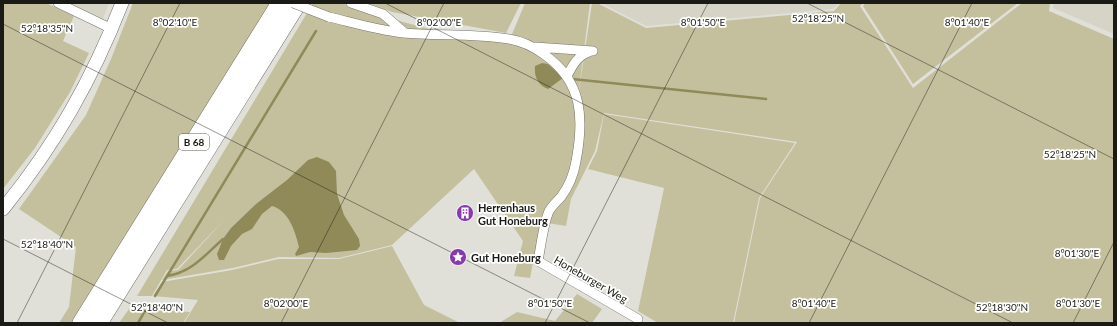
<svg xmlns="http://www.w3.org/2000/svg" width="1117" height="326" viewBox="0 0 1117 326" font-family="Lato,sans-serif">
<rect width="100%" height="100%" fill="#e0e0d9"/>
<path fill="#d5d4c6" d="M 69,3 L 109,3 L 103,19 Z
M 601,3 L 839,3 L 833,9 L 646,26 Z
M 1054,3 L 1114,3 L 1114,34 L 1053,8 Z"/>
<path fill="#c4c09e" d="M 3,3 L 46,3 L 74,16 L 63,41 L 89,53 L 70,92 L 35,148 L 3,189 Z
M 133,3 L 271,3 L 73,323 L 59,323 L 69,307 L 76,247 L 19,209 L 86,115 L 111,59 Z
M 313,3 L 344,3 L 348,7 L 459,37 L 510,39 L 525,3 L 590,3 L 578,97 L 592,3 L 597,3 L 646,28 L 834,11 L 841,3 L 863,3 L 860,6 L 913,88 L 1022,3 L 1050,3 L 1049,11 L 1114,39 L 1114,323 L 734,323 L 760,198 L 797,142 L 604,113 L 595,151 L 571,199 L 566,226 L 541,222 L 530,278 L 514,276 L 523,241 L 474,169 L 392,245 L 339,258 L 279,257 L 233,268 L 162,280 L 168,271 L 178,270 L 225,219 L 177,269 L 167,270 L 152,296 L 137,296 Z
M 368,3 L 521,3 L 506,33 L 392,12 Z
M 865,3 L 1018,3 L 913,84 L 863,6 Z
M 604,114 L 795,143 L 759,198 L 733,323 L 658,323 L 638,311 L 664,188 L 588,169 L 597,151 Z
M 392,246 L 424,305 L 460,323 L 184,323 L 198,300 L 153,296 L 162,282 L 232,270 L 278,259 L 339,259 Z
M 577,294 L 602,309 L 592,323 L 499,323 L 517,312 L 555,321 Z
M 129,309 L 147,309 L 137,323 L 119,323 Z
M 148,309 L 190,312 L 183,323 L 139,323 Z"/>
<path fill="#908a59" d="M 542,63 L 548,64 L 563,78 L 548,89 C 538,85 534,77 535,66 Z
M 317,157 L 329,162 L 336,171 L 337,194 L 344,215 L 359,239 L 360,246 L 357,250 L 326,253 L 310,252 L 296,256 L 295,254 L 299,247 C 295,231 289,211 272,206 L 262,214 L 252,229 L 242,234 L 231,246 L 224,260 L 219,260 L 217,254 L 223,239 L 231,228 L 256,204 L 287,180 L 308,160 Z"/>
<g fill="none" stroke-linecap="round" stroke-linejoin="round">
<path stroke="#908a59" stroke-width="2.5" d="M 572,79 L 766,99
M 167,276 C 192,272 205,255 223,239
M 155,296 L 316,31
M 138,323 L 145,311"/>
<g stroke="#74736d" stroke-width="10">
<path id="street" d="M 58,3 L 112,29
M 351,3 L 383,14 L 405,33
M 329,17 C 354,23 377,30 403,33 C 438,36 474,33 509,39 C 522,41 534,47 545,55 C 583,82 584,119 576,161 C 574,174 569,186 561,197 C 557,201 552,206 549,211 C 543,225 541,246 538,261 L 638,319
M 535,47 L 593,51
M 567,76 C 573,65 577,56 589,52"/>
</g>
<g stroke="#74736d" stroke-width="14">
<path id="secondary" d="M 3,209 C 55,145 92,80 122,3"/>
</g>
<g stroke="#74736d" stroke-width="18">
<path id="highway" d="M 81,323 L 280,3
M 99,323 L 298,3"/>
</g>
<use href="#street" stroke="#fff" stroke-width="9"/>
<use href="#secondary" stroke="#fff" stroke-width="13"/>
<use href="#highway" stroke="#fff" stroke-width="17"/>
<g stroke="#74736d" stroke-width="10" stroke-linecap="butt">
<path id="street-bridge" d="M 293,3 L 329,17"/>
</g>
<use href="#street-bridge" stroke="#fff" stroke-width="9"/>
</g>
<path fill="none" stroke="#1a1a17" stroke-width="1" stroke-opacity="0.45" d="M 385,3 L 1013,323M 807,3 L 1114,159M 3,24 L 590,323M 3,239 L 168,323M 17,323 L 180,3M 281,323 L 444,3M 545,323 L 708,3M 809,323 L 972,3M 1073,323 L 1114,242"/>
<defs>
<g id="building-disc" transform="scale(0.9)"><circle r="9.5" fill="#873aab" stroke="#fffffe"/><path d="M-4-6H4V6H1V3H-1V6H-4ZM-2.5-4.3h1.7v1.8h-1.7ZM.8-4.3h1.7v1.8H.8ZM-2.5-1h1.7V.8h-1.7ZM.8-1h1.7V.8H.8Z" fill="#fff"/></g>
<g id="sight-disc" transform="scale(0.9)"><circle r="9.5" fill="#873aab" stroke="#fffffe"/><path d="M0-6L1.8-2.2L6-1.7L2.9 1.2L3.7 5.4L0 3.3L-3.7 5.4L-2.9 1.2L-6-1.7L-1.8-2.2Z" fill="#fff"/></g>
</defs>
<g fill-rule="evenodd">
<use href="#building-disc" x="465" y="213"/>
<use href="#sight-disc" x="458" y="257"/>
</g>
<g text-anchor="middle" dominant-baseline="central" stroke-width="3.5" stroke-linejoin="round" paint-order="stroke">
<rect fill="#fffffe" stroke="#5f5f5c" stroke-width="1" x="179" y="134" width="30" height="16" rx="3"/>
<g font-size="10" font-weight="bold" fill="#1a1a17">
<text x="194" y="142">B 68</text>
</g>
<g font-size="11" font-weight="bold" fill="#1a1a17" stroke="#fffffe" text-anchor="start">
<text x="478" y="207">Herrenhaus<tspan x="478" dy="13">Gut Honeburg</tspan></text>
<text x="471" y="257">Gut Honeburg</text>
</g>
<g font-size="11" fill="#1a1a17" stroke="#fffffe">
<text transform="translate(591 279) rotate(30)">Honeburger Weg</text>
</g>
</g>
<g font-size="10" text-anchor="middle" fill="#1a1a17" stroke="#fffffe" stroke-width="3.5" stroke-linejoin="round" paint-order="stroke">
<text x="818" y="22">52°18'25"N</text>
<text x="175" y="26">8°02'10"E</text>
<text x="439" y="26">8°02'00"E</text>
<text x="703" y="26">8°01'50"E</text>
<text x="967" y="26">8°01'40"E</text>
<text x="47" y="32">52°18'35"N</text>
<text x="1070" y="158">52°18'25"N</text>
<text x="47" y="248">52°18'40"N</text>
<text x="1077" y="257">8°01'30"E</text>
<text x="286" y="307">8°02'00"E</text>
<text x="550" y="307">8°01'50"E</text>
<text x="814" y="307">8°01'40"E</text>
<text x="1078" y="307">8°01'30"E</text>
<text x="157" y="311">52°18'40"N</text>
<text x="1002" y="311">52°18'30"N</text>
</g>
<rect width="1117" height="326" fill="none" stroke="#1a1a17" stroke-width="8"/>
</svg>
